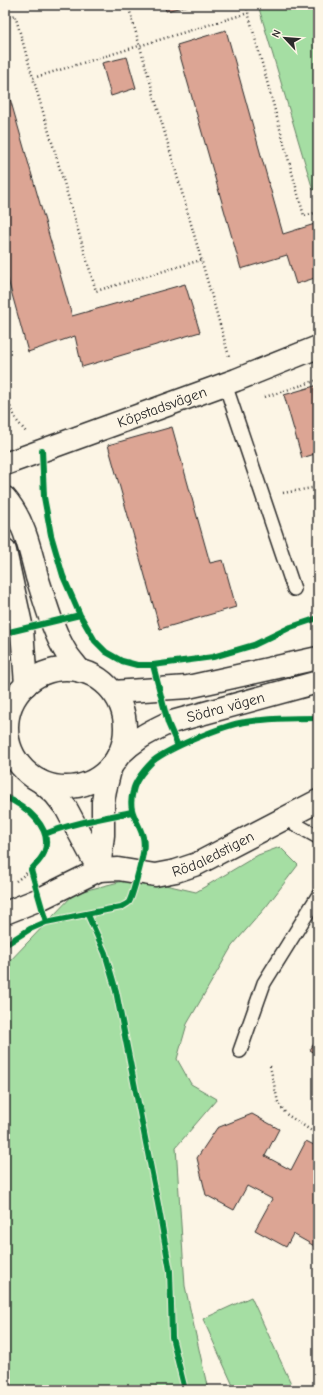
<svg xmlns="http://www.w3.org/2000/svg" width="323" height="1395" viewBox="0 0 323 1395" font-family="'Comic Neue',sans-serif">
<rect width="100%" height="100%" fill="#fcf5e5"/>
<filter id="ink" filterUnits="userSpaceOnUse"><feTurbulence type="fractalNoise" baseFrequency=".025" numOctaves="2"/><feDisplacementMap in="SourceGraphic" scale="8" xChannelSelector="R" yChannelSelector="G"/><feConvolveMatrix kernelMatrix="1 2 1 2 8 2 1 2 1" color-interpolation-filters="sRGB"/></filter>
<g filter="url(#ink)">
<path fill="#a5dea3" stroke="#688467" d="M 258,5 L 318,5 L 318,188 L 313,190 Z
M 280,847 L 298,865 L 266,907 L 232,946 L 187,1024 L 177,1059 L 191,1084 L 217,1099 L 176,1147 L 185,1286 L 208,1390 L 5,1390 L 5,966 L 75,893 L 135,878 L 196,892 L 258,855 Z
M 251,1297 L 294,1390 L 235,1390 L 203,1319 Z"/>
<path fill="#dca594" stroke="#2b2b2b" d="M 164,5 L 190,5 L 166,11 Z
M 226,30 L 283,234 L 318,223 L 318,277 L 296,284 L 287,255 L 241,269 L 177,45 Z
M 127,57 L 136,88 L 111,96 L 102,63 Z
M 5,81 L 72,316 L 185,284 L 200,332 L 82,367 L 75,336 L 28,352 L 5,269 Z
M 318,385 L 318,453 L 302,458 L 284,395 Z
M 172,427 L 210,563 L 223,560 L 236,607 L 160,629 L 108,445 Z
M 318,1037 L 318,1055 L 310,1050 Z
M 252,1114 L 279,1129 L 265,1156 L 291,1170 L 306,1141 L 318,1147 L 318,1248 L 293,1234 L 286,1247 L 255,1230 L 272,1199 L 247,1186 L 234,1210 L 206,1195 L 197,1158 L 217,1128 Z"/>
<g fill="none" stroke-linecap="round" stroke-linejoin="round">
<g stroke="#2b2b2b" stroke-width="16">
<path id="service" d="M 225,384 L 294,589
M 289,815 L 295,824 L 318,837
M 240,1051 L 264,983 L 318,896"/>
</g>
<g stroke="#2b2b2b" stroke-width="25">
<g id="minor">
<path id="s1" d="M 5,464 L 236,380 L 318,347"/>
<path d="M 5,498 C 24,520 30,549 37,577 C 45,601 53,632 67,654 C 71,660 76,665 80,671"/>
<path d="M 5,551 L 22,629 L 26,685"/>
<path d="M 40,781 L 55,794 L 66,808 L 99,870"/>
<path d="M 99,870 L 103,835 L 103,802 L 105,790 L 111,766"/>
<path id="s2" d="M 5,913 L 40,899 L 99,870 L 118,869 L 155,875 L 176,871 L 197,864 L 318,801"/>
</g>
</g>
<g stroke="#2b2b2b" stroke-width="25">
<g id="tertiary">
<circle cx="66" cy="728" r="59"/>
<path d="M 113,692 L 188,687 L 318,658"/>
<path id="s3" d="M 118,756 C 134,740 147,733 168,723 L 318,682"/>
</g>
</g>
<path stroke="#2b2b2b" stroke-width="2.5" stroke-dasharray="1 3" stroke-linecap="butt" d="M 128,5 L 229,356
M 246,5 L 304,216 L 318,212
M 5,18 L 15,15 L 33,78
M 201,260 L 96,291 L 33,78 L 248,13
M 5,396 L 17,421 L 26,432
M 265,397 L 318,380
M 283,493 L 318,487
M 16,881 L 31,870
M 270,1066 L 278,1102 L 286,1114 L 318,1135"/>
<use href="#service" stroke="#fcf5e5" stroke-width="13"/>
<use href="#minor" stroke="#fcf5e5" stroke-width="22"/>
<use href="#tertiary" stroke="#fcf5e5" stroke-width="22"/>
<g stroke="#fcf5e5" stroke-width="8">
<path id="cycleway" d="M 42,450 L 44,497 L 51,535 L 63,576 L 80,615 L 95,641 L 106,652 L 122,661 L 137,665 L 153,665 L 213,657 L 254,645 L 291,627 L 318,618
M 5,633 L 80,615
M 153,665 L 168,723 L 178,746
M 5,797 C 26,806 54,828 44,853 C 41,860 35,865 31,870 L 46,922
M 45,834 C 72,823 103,818 132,812
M 88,915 L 105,953 L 116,991 L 158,1204 L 170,1271 L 172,1337 L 185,1390
M 5,945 L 30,929 L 46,922 L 121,907 C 123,906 127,904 129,902 C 132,898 142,860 143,853 C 144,848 144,842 143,837 C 138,819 127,813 133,791 C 135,780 145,769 153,761 C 169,748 224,725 245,722 C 269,718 294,718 318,718"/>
</g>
<use href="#cycleway" stroke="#00873e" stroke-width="6"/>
</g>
</g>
<g text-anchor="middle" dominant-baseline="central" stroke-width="3" stroke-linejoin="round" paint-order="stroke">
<g font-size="15" fill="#2b2b2b" stroke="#fcf5e5">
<text stroke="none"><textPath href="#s1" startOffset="167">Köpstadsvägen</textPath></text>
<text stroke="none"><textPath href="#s3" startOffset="120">Södra vägen</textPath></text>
<text stroke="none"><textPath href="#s2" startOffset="222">Rödaledstigen</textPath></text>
</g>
</g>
<rect width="323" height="1395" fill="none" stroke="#fcf5e5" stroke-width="20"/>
<rect x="10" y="10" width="303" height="1375" fill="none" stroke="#2b2b2b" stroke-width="1.5" filter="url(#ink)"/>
<g transform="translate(285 38) rotate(296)" stroke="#fcf5e5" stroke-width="3" paint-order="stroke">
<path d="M0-3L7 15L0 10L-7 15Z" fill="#2b2b2b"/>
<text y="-6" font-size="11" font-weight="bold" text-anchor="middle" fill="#2b2b2b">N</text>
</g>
</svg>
